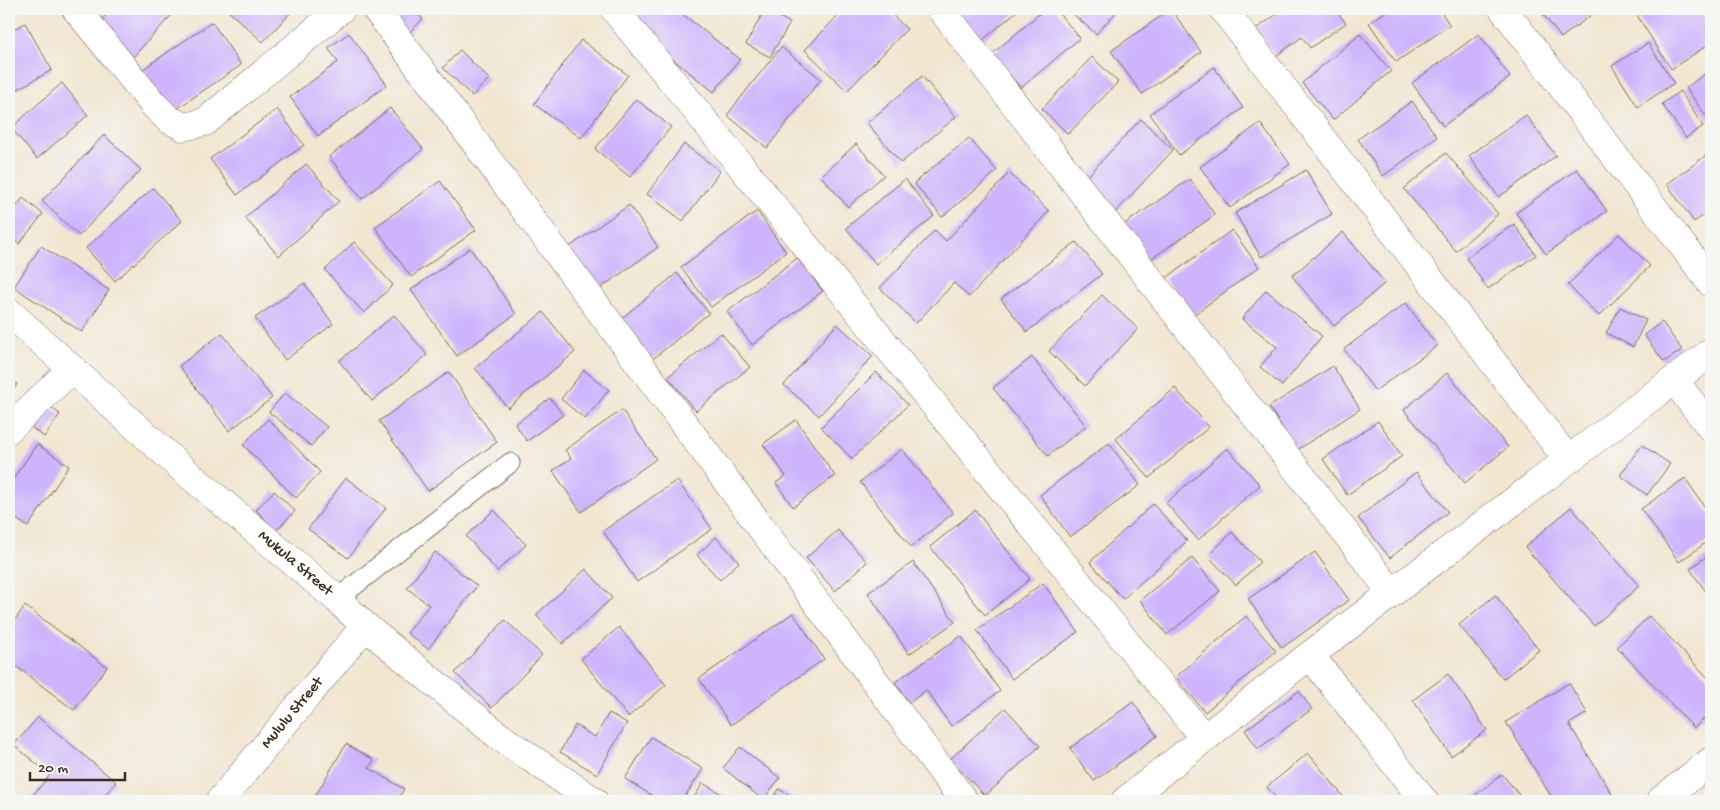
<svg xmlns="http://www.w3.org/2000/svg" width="1720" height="810" viewBox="0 0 1720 810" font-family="'Gochi Hand',sans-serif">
<rect width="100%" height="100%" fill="#f6f6f2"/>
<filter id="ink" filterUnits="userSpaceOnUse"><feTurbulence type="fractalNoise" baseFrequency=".02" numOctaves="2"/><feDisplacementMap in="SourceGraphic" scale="10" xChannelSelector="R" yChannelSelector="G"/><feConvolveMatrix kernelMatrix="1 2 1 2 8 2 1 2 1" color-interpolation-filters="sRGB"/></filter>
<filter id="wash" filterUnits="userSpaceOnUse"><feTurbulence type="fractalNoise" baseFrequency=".0096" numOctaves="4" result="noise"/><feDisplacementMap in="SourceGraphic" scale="20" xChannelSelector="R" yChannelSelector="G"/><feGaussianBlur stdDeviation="1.12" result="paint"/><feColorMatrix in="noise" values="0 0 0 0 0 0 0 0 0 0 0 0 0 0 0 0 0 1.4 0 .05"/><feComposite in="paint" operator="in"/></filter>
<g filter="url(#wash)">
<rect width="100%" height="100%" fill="#f2e6d1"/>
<g id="blocks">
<path fill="#cdb4fd" d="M 111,9 L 177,9 L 133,57 L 98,24 Z
M 226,9 L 294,9 L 263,42 Z
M 378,9 L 412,9 L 423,19 L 405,37 Z
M 639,9 L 676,9 L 740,59 L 714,92 L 627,23 Z
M 765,9 L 790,23 L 770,57 L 746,44 Z
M 844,9 L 886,9 L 907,29 L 847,91 L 805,50 Z
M 955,9 L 1019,9 L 982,41 Z
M 1045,9 L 1055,9 L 1080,38 L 1021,88 L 992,54 Z
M 1078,9 L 1119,9 L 1096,34 L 1073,14 Z
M 1171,9 L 1201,52 L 1142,94 L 1111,51 Z
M 1284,9 L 1335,9 L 1346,23 L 1310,48 L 1302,37 L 1276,56 L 1256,29 Z
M 1390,9 L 1439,9 L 1450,25 L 1396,62 L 1369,23 Z
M 1539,9 L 1599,9 L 1561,38 Z
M 1633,9 L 1701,9 L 1705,15 L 1711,11 L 1711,43 L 1671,69 Z
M 212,22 L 241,65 L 172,112 L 143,69 Z
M 25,23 L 52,70 L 9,94 L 9,32 Z
M 349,33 L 387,85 L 318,136 L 290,97 L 338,62 L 328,48 Z
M 1360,34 L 1391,71 L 1333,120 L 1302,83 Z
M 1479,34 L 1510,77 L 1443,126 L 1412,83 Z
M 581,40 L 628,75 L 581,138 L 534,104 Z
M 1648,43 L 1674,83 L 1638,107 L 1612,66 Z
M 781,47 L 821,79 L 767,148 L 727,115 Z
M 460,50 L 489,79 L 472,96 L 443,68 Z
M 1092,57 L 1118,82 L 1068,134 L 1042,109 Z
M 1214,67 L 1243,108 L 1179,155 L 1150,114 Z
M 1711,69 L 1711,123 L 1686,88 Z
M 922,76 L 956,117 L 901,163 L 867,123 Z
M 62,83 L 88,115 L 37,159 L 11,128 Z
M 1680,91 L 1703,126 L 1686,138 L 1662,104 Z
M 636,99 L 671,127 L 630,177 L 595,149 Z
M 1412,101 L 1437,137 L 1383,176 L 1358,139 Z
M 390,108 L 423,149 L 362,199 L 329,157 Z
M 277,109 L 304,145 L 237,195 L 210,159 Z
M 1526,115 L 1556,156 L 1499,197 L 1469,156 Z
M 1141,119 L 1173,150 L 1114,214 L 1081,183 Z
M 1260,123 L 1290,164 L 1230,208 L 1200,167 Z
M 104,135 L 141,170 L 79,236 L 42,201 Z
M 969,138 L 997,171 L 942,217 L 914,183 Z
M 684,144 L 720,171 L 683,221 L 647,194 Z
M 856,144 L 884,175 L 848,207 L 821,176 Z
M 1711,152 L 1711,210 L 1694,222 L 1667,184 Z
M 1446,153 L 1498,214 L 1456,251 L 1404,189 Z
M 306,164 L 339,201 L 279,256 L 245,218 Z
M 1577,169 L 1607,211 L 1546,254 L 1516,213 Z
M 1306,170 L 1332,214 L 1261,257 L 1235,213 Z
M 1009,173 L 1049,211 L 969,297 L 954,283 L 916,323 L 880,288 L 935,230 L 946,241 Z
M 905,179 L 934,216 L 876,264 L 846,228 Z
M 1190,179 L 1215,215 L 1148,261 L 1123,225 Z
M 440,181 L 476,230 L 411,277 L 375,227 Z
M 153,188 L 182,221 L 115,281 L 86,248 Z
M 23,198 L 43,214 L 19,244 L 9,236 L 9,216 Z
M 629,205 L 658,247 L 595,292 L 565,250 Z
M 757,211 L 786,252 L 711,307 L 681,267 Z
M 1514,224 L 1536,255 L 1488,289 L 1466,258 Z
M 1232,230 L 1259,267 L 1192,316 L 1165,279 Z
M 1343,232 L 1385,283 L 1334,326 L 1292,276 Z
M 1619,234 L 1650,266 L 1599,316 L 1568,285 Z
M 354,242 L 393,285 L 364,313 L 325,270 Z
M 1076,242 L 1102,274 L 1027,332 L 1001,299 Z
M 41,246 L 109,290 L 82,332 L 14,287 Z
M 470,248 L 516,314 L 457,356 L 411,290 Z
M 797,258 L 823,291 L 752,345 L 727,312 Z
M 677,273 L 709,313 L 649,362 L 617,322 Z
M 304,283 L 333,324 L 285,360 L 255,318 Z
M 1266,290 L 1322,336 L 1282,386 L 1260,367 L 1277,347 L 1242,319 Z
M 1102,295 L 1138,329 L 1085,386 L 1049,351 Z
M 1406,303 L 1437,346 L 1375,391 L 1344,349 Z
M 1620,307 L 1646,320 L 1633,347 L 1606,333 Z
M 543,312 L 575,352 L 508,408 L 475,368 Z
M 394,315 L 427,355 L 372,401 L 339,361 Z
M 1662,322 L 1682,350 L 1664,362 L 1644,335 Z
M 837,324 L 873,356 L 819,416 L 784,385 Z
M 222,333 L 272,398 L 229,431 L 179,366 Z
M 721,333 L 750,367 L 696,411 L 668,377 Z
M 1032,357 L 1086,426 L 1048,456 L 993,388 Z
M 1333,366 L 1360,409 L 1297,450 L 1269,407 Z
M 584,370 L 609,390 L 585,419 L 561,399 Z
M 449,372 L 497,442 L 428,491 L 379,421 Z
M 876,372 L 908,405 L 852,459 L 821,427 Z
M 1447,373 L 1508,447 L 1465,483 L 1404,410 Z
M 9,378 L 17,384 L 9,397 Z
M 1175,388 L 1209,427 L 1149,478 L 1116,439 Z
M 285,393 L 327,427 L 311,446 L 269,412 Z
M 550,398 L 563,415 L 527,441 L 515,424 Z
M 43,402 L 60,414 L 44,437 L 27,424 Z
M 622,410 L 656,459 L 581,512 L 553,471 L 571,458 L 565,450 Z
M 268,419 L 320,472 L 296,498 L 243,445 Z
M 796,420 L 835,476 L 793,507 L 776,483 L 786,476 L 763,444 Z
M 1378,421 L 1402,456 L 1347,495 L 1323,459 Z
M 1109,443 L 1140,485 L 1070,537 L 1040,495 Z
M 37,444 L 69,466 L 28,527 L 9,514 L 9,485 Z
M 1642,445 L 1670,464 L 1647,495 L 1620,475 Z
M 1227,448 L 1260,485 L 1198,540 L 1166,503 Z
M 902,449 L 953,513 L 911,547 L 860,482 Z
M 1416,472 L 1448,512 L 1390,558 L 1358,518 Z
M 346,478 L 386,508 L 348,558 L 308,529 Z
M 1685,478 L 1711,516 L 1711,539 L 1679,562 L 1641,509 Z
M 677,480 L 712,529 L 637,582 L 603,531 Z
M 274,491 L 295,511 L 276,531 L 256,510 Z
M 1153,504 L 1187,541 L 1123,599 L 1090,562 Z
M 1571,507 L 1639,586 L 1594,626 L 1525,547 Z
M 494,510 L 526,545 L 497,571 L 466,536 Z
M 975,510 L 1030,579 L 985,615 L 930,547 Z
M 838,530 L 867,562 L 835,591 L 806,558 Z
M 1232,532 L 1260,562 L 1236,585 L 1208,556 Z
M 716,537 L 739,562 L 720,580 L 697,555 Z
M 435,552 L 477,586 L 428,649 L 407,633 L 429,605 L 407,588 Z
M 1315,552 L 1349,600 L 1282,648 L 1248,599 Z
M 1711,553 L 1711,599 L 1690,569 Z
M 1192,558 L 1220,591 L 1167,635 L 1140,600 Z
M 913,562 L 955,622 L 909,654 L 868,593 Z
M 586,569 L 612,598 L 562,644 L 536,615 Z
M 1043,583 L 1078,632 L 1012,679 L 977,630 Z
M 1495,595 L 1539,650 L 1503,679 L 1459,625 Z
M 25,606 L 107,667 L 74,710 L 9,661 L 9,628 Z
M 793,613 L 824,659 L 731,725 L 699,679 Z
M 1246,616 L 1276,651 L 1205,712 L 1176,677 Z
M 1649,616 L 1711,681 L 1711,711 L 1694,728 L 1617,647 Z
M 505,620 L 542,655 L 492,708 L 455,673 Z
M 619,627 L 666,685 L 628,717 L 581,659 Z
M 961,636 L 1000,691 L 951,726 L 926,690 L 909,703 L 895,682 Z
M 1448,674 L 1487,730 L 1451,756 L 1413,700 Z
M 1569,683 L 1587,713 L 1569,724 L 1612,794 L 1600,801 L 1554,801 L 1506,722 Z
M 1299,691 L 1312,709 L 1258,749 L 1245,730 Z
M 1133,702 L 1157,736 L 1094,781 L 1070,748 Z
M 1005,708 L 1040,746 L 985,796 L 950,759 Z
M 609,713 L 627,723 L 597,774 L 560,752 L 575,725 L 595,737 Z
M 38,717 L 116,782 L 100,801 L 28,801 L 50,775 L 14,745 Z
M 651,737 L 703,769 L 682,801 L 661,801 L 625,779 Z
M 346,744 L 374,760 L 369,768 L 404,789 L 397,801 L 321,801 L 314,798 Z
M 740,747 L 780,778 L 763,800 L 723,768 Z
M 1308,753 L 1347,801 L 1279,801 L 1267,787 Z
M 1502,774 L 1524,801 L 1468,801 Z
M 703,783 L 733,801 L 692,801 Z
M 779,789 L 799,801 L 771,801 Z"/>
</g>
</g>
<g filter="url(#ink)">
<use href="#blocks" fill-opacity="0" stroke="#7b6c5d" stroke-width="1"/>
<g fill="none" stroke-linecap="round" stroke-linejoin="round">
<g stroke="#7b6c5d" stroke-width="21">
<path id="lane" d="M 337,599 L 510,463"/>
</g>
<g stroke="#7b6c5d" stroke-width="29">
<g id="street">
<path d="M 76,9 L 154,105 L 168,119 L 184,127 L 205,122 L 341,9"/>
<path d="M 376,9 L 964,801"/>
<path d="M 614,9 L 1204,738"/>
<path d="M 941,9 L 1392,593"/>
<path d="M 1223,9 L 1568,460"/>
<path d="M 1503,9 L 1711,283"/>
<path id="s1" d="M 9,312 L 186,472 L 337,599 L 365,626 L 500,737 L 594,801"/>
<path d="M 1674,380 L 1711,428"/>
<path d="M 9,429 L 72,369"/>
<path d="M 1310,655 L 1424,801"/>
<path id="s2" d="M 220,801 L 365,626"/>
<path d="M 1125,801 L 1310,655 L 1711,352"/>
<path d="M 1660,801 L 1711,761"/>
</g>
</g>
<use href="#lane" stroke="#fff" stroke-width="19"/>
<use href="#street" stroke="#fff" stroke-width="28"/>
</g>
</g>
<g text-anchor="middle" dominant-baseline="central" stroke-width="4" stroke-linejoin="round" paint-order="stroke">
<g font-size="16" fill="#3b2a1e" stroke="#f6f6f2">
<text stroke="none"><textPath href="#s1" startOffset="381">Mukula Street</textPath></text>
<text stroke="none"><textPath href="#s2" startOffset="114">Mululu Street</textPath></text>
</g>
</g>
<rect width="1720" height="810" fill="none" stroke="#f6f6f2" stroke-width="30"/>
<path d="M30 772v8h95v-8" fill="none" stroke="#3b2a1e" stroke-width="2.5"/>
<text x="38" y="772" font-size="15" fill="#3b2a1e" stroke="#f6f6f2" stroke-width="4" paint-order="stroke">20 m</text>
</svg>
